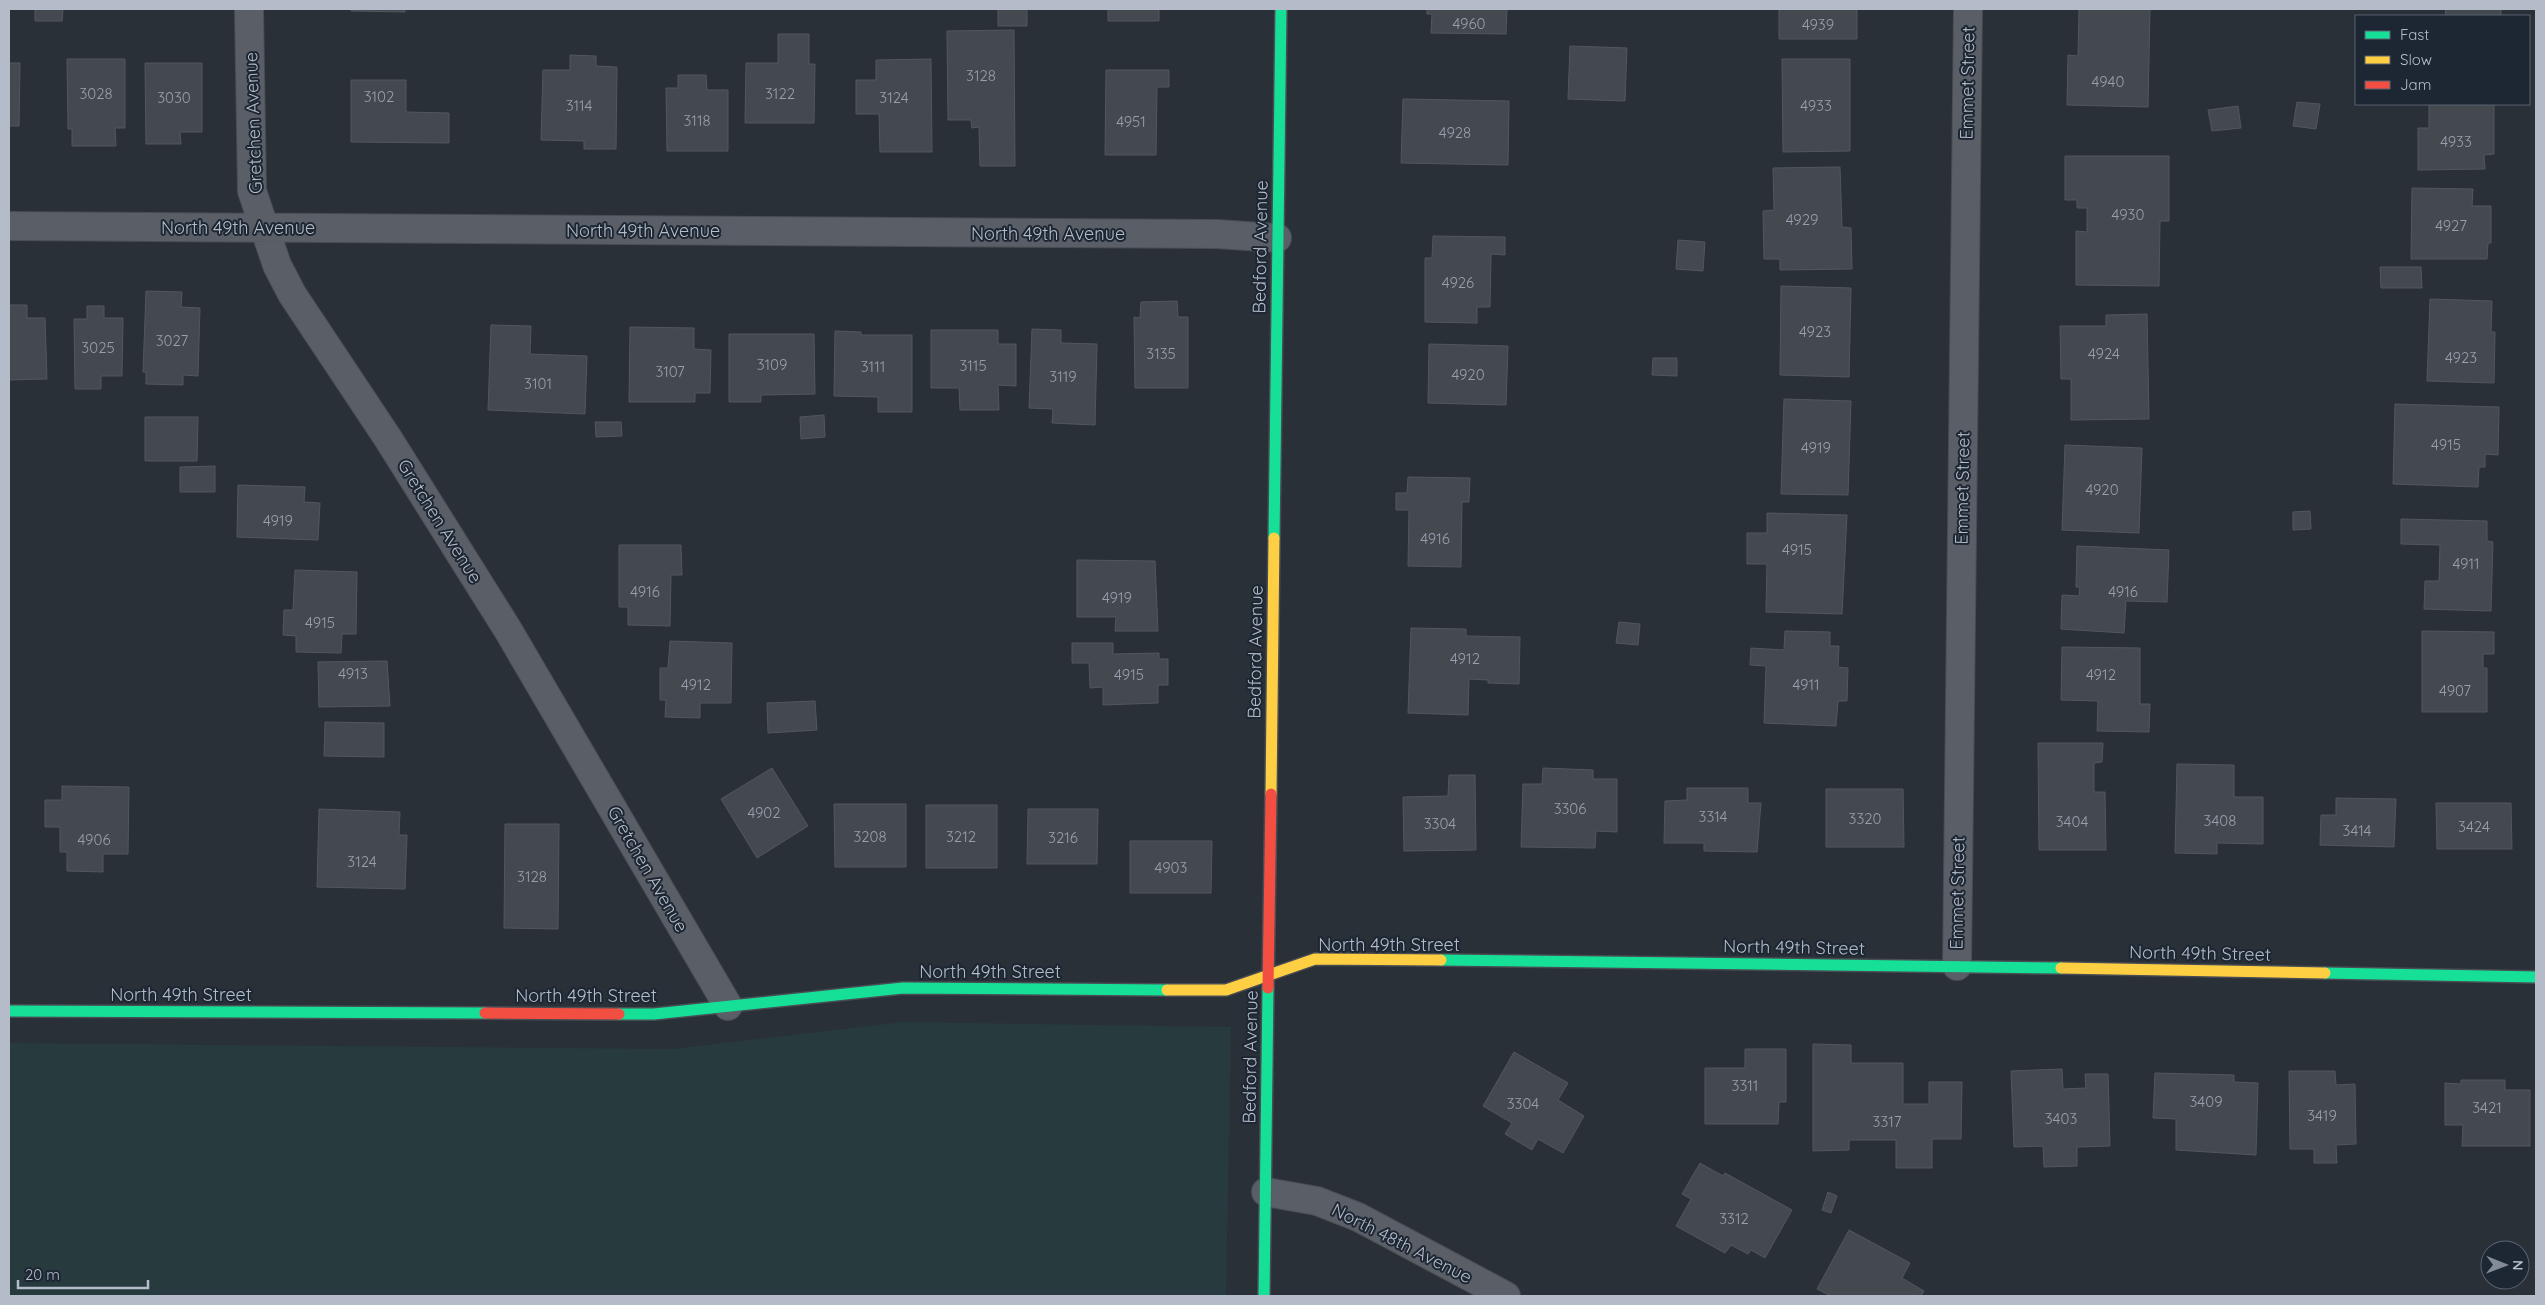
<svg xmlns="http://www.w3.org/2000/svg" width="2545" height="1305" viewBox="0 0 2545 1305" font-family="Quicksand,sans-serif">
<rect width="100%" height="100%" fill="#2a3038"/>
<path fill="#273a3e" d="M 903,1022 L 1231,1027 L 1226,1296 L 9,1296 L 9,1043 L 673,1049 Z"/>
<path fill="#444950" stroke="#52575f" d="M 35,9 L 63,9 L 62,21 L 35,21 Z
M 351,9 L 405,9 L 405,12 L 351,11 Z
M 998,9 L 1027,9 L 1027,26 L 998,26 Z
M 1108,9 L 1159,9 L 1159,21 L 1108,21 Z
M 1427,9 L 1507,9 L 1506,34 L 1431,33 L 1432,14 L 1427,14 Z
M 1779,9 L 1857,9 L 1857,39 L 1779,39 Z
M 2079,9 L 2150,9 L 2148,107 L 2067,105 L 2068,55 L 2078,56 Z
M 2446,9 L 2501,9 L 2501,16 L 2445,16 Z
M 1014,30 L 1015,166 L 980,166 L 979,127 L 972,128 L 971,120 L 948,120 L 947,31 Z
M 778,34 L 809,34 L 809,64 L 815,64 L 814,123 L 745,123 L 746,63 L 778,63 Z
M 1570,46 L 1627,48 L 1625,101 L 1568,99 Z
M 570,55 L 596,56 L 596,66 L 617,67 L 616,149 L 584,149 L 584,141 L 541,140 L 543,70 L 570,70 Z
M 67,59 L 125,59 L 125,128 L 115,128 L 116,146 L 72,146 L 72,129 L 68,129 Z
M 931,59 L 932,152 L 880,152 L 879,114 L 856,114 L 856,80 L 876,80 L 876,60 Z
M 1782,59 L 1850,59 L 1850,151 L 1783,152 Z
M 9,63 L 20,63 L 19,126 L 9,126 Z
M 145,63 L 202,63 L 202,132 L 180,132 L 181,144 L 146,144 Z
M 1106,70 L 1169,70 L 1169,87 L 1157,87 L 1156,155 L 1105,155 Z
M 678,75 L 706,75 L 707,90 L 728,90 L 728,151 L 667,151 L 666,88 L 678,88 Z
M 351,80 L 406,80 L 406,112 L 449,113 L 449,143 L 351,142 Z
M 1403,99 L 1509,101 L 1508,165 L 1401,163 Z
M 2297,102 L 2320,104 L 2316,129 L 2293,126 Z
M 2429,104 L 2494,104 L 2494,154 L 2484,155 L 2485,169 L 2418,170 L 2418,128 L 2429,128 Z
M 2238,106 L 2241,128 L 2212,131 L 2208,110 Z
M 2065,156 L 2169,156 L 2169,221 L 2160,221 L 2159,286 L 2076,285 L 2076,231 L 2087,232 L 2087,208 L 2077,208 L 2077,200 L 2065,200 Z
M 1840,167 L 1842,227 L 1851,228 L 1852,269 L 1780,270 L 1780,259 L 1764,259 L 1763,211 L 1774,210 L 1773,168 Z
M 2412,188 L 2473,189 L 2472,206 L 2491,206 L 2491,243 L 2488,243 L 2487,259 L 2411,259 Z
M 1433,236 L 1505,237 L 1505,255 L 1491,254 L 1490,307 L 1477,307 L 1477,323 L 1425,322 L 1425,258 L 1432,258 Z
M 1678,240 L 1705,242 L 1703,271 L 1676,269 Z
M 2380,267 L 2421,267 L 2422,288 L 2381,288 Z
M 1781,286 L 1851,288 L 1849,377 L 1780,375 Z
M 146,291 L 182,292 L 181,307 L 200,308 L 198,376 L 183,375 L 183,385 L 146,384 L 146,372 L 143,372 Z
M 2430,299 L 2492,301 L 2491,332 L 2495,332 L 2494,383 L 2427,381 Z
M 1177,301 L 1178,317 L 1188,317 L 1188,388 L 1135,388 L 1134,317 L 1140,318 L 1141,302 Z
M 9,305 L 27,305 L 27,318 L 45,318 L 47,379 L 9,380 Z
M 87,306 L 104,306 L 104,318 L 123,318 L 122,376 L 101,376 L 101,389 L 75,389 L 74,319 L 87,319 Z
M 2147,314 L 2149,419 L 2071,420 L 2071,379 L 2061,379 L 2060,326 L 2106,326 L 2106,315 Z
M 491,325 L 531,326 L 530,354 L 587,356 L 585,414 L 488,410 Z
M 630,327 L 694,328 L 694,349 L 711,350 L 710,393 L 695,393 L 695,402 L 629,402 Z
M 1032,329 L 1061,330 L 1061,343 L 1097,344 L 1095,425 L 1052,423 L 1053,409 L 1029,408 Z
M 931,330 L 998,330 L 998,344 L 1016,344 L 1016,386 L 998,385 L 999,410 L 960,410 L 959,388 L 931,388 Z
M 835,331 L 861,332 L 861,335 L 912,335 L 912,412 L 878,412 L 878,397 L 834,396 Z
M 729,334 L 814,334 L 815,394 L 761,395 L 761,402 L 729,402 Z
M 1429,344 L 1508,346 L 1506,405 L 1428,403 Z
M 1653,358 L 1677,358 L 1677,376 L 1652,375 Z
M 1784,399 L 1851,401 L 1848,495 L 1781,494 Z
M 2395,404 L 2499,407 L 2498,455 L 2485,454 L 2485,467 L 2479,467 L 2478,487 L 2393,484 Z
M 824,415 L 825,437 L 801,439 L 800,417 Z
M 145,417 L 198,417 L 197,461 L 145,461 Z
M 595,422 L 621,422 L 622,436 L 596,437 Z
M 2065,445 L 2142,448 L 2139,533 L 2062,530 Z
M 215,466 L 215,492 L 180,492 L 180,467 Z
M 1408,477 L 1470,478 L 1469,502 L 1462,502 L 1461,567 L 1408,566 L 1409,510 L 1396,510 L 1396,493 L 1407,493 Z
M 238,485 L 305,487 L 304,502 L 320,503 L 318,540 L 237,537 Z
M 2310,511 L 2311,529 L 2293,530 L 2293,512 Z
M 1767,513 L 1847,515 L 1842,614 L 1766,612 L 1767,564 L 1747,564 L 1747,533 L 1767,533 Z
M 2401,519 L 2487,521 L 2487,541 L 2493,542 L 2491,611 L 2424,609 L 2425,581 L 2439,581 L 2440,545 L 2401,544 Z
M 619,545 L 681,545 L 682,575 L 671,575 L 670,626 L 628,625 L 628,607 L 619,607 Z
M 2077,546 L 2169,550 L 2167,602 L 2126,601 L 2124,633 L 2061,629 L 2062,595 L 2079,596 L 2080,587 L 2076,587 Z
M 1077,560 L 1155,561 L 1158,631 L 1115,631 L 1116,617 L 1077,617 Z
M 295,570 L 357,572 L 356,634 L 342,634 L 341,653 L 296,652 L 296,636 L 283,635 L 284,610 L 293,610 Z
M 1619,622 L 1640,624 L 1638,645 L 1616,643 Z
M 1411,628 L 1466,629 L 1466,636 L 1520,637 L 1519,684 L 1488,683 L 1488,680 L 1469,679 L 1468,715 L 1408,713 Z
M 1785,631 L 1830,632 L 1830,646 L 1839,646 L 1838,667 L 1848,668 L 1847,701 L 1838,701 L 1836,726 L 1764,723 L 1766,666 L 1750,665 L 1751,648 L 1784,650 Z
M 2422,631 L 2494,632 L 2494,654 L 2483,654 L 2483,668 L 2487,668 L 2487,712 L 2422,712 Z
M 670,641 L 732,643 L 731,703 L 700,703 L 700,718 L 665,717 L 666,700 L 660,700 L 660,668 L 668,668 Z
M 1072,643 L 1113,643 L 1113,654 L 1159,653 L 1159,659 L 1168,659 L 1168,685 L 1158,685 L 1158,703 L 1103,705 L 1103,687 L 1090,688 L 1089,663 L 1072,663 Z
M 2062,647 L 2140,648 L 2140,704 L 2150,704 L 2149,732 L 2097,731 L 2098,701 L 2061,700 Z
M 387,661 L 390,706 L 319,707 L 318,662 Z
M 815,701 L 817,730 L 768,733 L 767,703 Z
M 325,722 L 384,723 L 384,757 L 324,756 Z
M 2038,743 L 2103,743 L 2102,762 L 2094,763 L 2094,792 L 2105,792 L 2106,850 L 2039,850 Z
M 2177,764 L 2234,765 L 2234,797 L 2263,797 L 2263,844 L 2217,843 L 2217,854 L 2175,853 Z
M 772,768 L 808,826 L 757,858 L 721,799 Z
M 1543,768 L 1593,770 L 1593,779 L 1617,779 L 1617,832 L 1596,831 L 1595,848 L 1521,847 L 1523,784 L 1542,784 Z
M 1449,775 L 1475,775 L 1476,850 L 1404,851 L 1403,797 L 1448,796 Z
M 62,786 L 129,787 L 128,854 L 103,854 L 103,872 L 67,871 L 67,852 L 60,852 L 60,827 L 45,827 L 45,800 L 62,800 Z
M 1687,788 L 1748,788 L 1748,803 L 1761,803 L 1757,852 L 1704,851 L 1704,843 L 1664,843 L 1665,801 L 1687,800 Z
M 1826,789 L 1903,789 L 1904,847 L 1826,847 Z
M 2336,798 L 2396,799 L 2394,847 L 2320,845 L 2321,815 L 2336,815 Z
M 2436,803 L 2511,803 L 2512,849 L 2437,849 Z
M 834,804 L 906,804 L 906,867 L 835,867 Z
M 926,805 L 997,805 L 997,868 L 926,868 Z
M 319,809 L 400,812 L 399,835 L 407,835 L 405,889 L 317,887 Z
M 1028,809 L 1098,809 L 1097,864 L 1027,864 Z
M 505,824 L 559,824 L 558,929 L 504,928 Z
M 1130,841 L 1212,841 L 1211,893 L 1130,893 Z
M 1813,1044 L 1851,1045 L 1851,1063 L 1903,1063 L 1903,1104 L 1929,1104 L 1929,1082 L 1962,1082 L 1961,1139 L 1932,1139 L 1932,1168 L 1896,1168 L 1896,1140 L 1849,1140 L 1849,1150 L 1813,1151 Z
M 1745,1049 L 1786,1049 L 1786,1102 L 1779,1102 L 1778,1124 L 1705,1124 L 1705,1068 L 1745,1068 Z
M 1514,1052 L 1568,1083 L 1558,1100 L 1584,1116 L 1563,1153 L 1538,1139 L 1532,1150 L 1505,1134 L 1512,1123 L 1483,1106 Z
M 2062,1069 L 2063,1089 L 2086,1088 L 2085,1074 L 2108,1074 L 2110,1146 L 2077,1147 L 2077,1166 L 2044,1167 L 2043,1146 L 2014,1147 L 2011,1071 Z
M 2289,1071 L 2335,1071 L 2336,1085 L 2355,1084 L 2356,1144 L 2336,1145 L 2337,1163 L 2314,1163 L 2314,1149 L 2290,1149 Z
M 2155,1073 L 2234,1075 L 2234,1082 L 2258,1083 L 2256,1155 L 2176,1150 L 2176,1119 L 2153,1118 Z
M 2461,1080 L 2505,1080 L 2505,1090 L 2530,1090 L 2530,1146 L 2462,1146 L 2463,1125 L 2445,1125 L 2445,1083 L 2461,1084 Z
M 1700,1163 L 1723,1176 L 1725,1173 L 1792,1210 L 1765,1258 L 1751,1250 L 1748,1254 L 1731,1245 L 1725,1253 L 1676,1226 L 1691,1199 L 1682,1194 Z
M 1828,1192 L 1837,1196 L 1831,1213 L 1822,1210 Z
M 1849,1230 L 1910,1263 L 1902,1278 L 1924,1291 L 1921,1296 L 1831,1296 L 1817,1289 Z"/>
<g fill="none" stroke-linecap="round" stroke-linejoin="round">
<g stroke="#484c53" stroke-width="30">
<path id="street" d="M 249,9 L 252,191 L 277,265 L 292,294 L 389,440 L 508,630 L 728,1006
M 9,226 L 1217,234 L 1277,238
M 1957,966 L 1968,9
M 1266,1192 L 1317,1201 L 1358,1217 L 1506,1296"/>
</g>
<g stroke="#484c53" stroke-width="14">
<path id="fast" d="M 1274,538 L 1281,9
M 1441,960 L 2061,968
M 2325,973 L 2536,977
M 9,1011 L 485,1013
M 619,1014 L 654,1014 L 903,988 L 1167,990
M 1264,1296 L 1268,988"/>
</g>
<g stroke="#484c53" stroke-width="14">
<path id="slow" d="M 1271,794 L 1274,538
M 2061,968 L 2325,973
M 1167,990 L 1226,990 L 1315,959 L 1441,960"/>
</g>
<g stroke="#484c53" stroke-width="14">
<path id="jam" d="M 1268,988 L 1271,794
M 485,1013 L 619,1014"/>
</g>
<use href="#street" stroke="#5a5e66" stroke-width="28"/>
<use href="#fast" stroke="#16e098" stroke-width="11"/>
<use href="#slow" stroke="#ffcf43" stroke-width="11"/>
<use href="#jam" stroke="#f24e42" stroke-width="11"/>
</g>
<g text-anchor="middle" dominant-baseline="central" stroke-width="4" stroke-linejoin="round" paint-order="stroke">
<g font-size="15" fill="#989fab">
<text x="1469" y="23">4960</text>
<text x="1818" y="24">4939</text>
<text x="981" y="75">3128</text>
<text x="2108" y="81">4940</text>
<text x="96" y="93">3028</text>
<text x="780" y="93">3122</text>
<text x="379" y="96">3102</text>
<text x="174" y="97">3030</text>
<text x="894" y="97">3124</text>
<text x="579" y="105">3114</text>
<text x="1816" y="105">4933</text>
<text x="697" y="120">3118</text>
<text x="1131" y="121">4951</text>
<text x="1455" y="132">4928</text>
<text x="2456" y="141">4933</text>
<text x="2128" y="214">4930</text>
<text x="1802" y="219">4929</text>
<text x="2451" y="225">4927</text>
<text x="1458" y="282">4926</text>
<text x="1815" y="331">4923</text>
<text x="172" y="340">3027</text>
<text x="98" y="347">3025</text>
<text x="1161" y="353">3135</text>
<text x="2104" y="353">4924</text>
<text x="2461" y="357">4923</text>
<text x="772" y="364">3109</text>
<text x="973" y="365">3115</text>
<text x="873" y="366">3111</text>
<text x="670" y="371">3107</text>
<text x="1468" y="374">4920</text>
<text x="1063" y="376">3119</text>
<text x="538" y="383">3101</text>
<text x="2446" y="444">4915</text>
<text x="1816" y="447">4919</text>
<text x="2102" y="489">4920</text>
<text x="278" y="520">4919</text>
<text x="1435" y="538">4916</text>
<text x="1797" y="549">4915</text>
<text x="2466" y="563">4911</text>
<text x="645" y="591">4916</text>
<text x="2123" y="591">4916</text>
<text x="1117" y="597">4919</text>
<text x="320" y="622">4915</text>
<text x="1465" y="658">4912</text>
<text x="353" y="673">4913</text>
<text x="1129" y="674">4915</text>
<text x="2101" y="674">4912</text>
<text x="696" y="684">4912</text>
<text x="1806" y="684">4911</text>
<text x="2455" y="690">4907</text>
<text x="1570" y="808">3306</text>
<text x="764" y="812">4902</text>
<text x="1713" y="816">3314</text>
<text x="1865" y="818">3320</text>
<text x="2220" y="820">3408</text>
<text x="2072" y="821">3404</text>
<text x="1440" y="823">3304</text>
<text x="2474" y="826">3424</text>
<text x="2357" y="830">3414</text>
<text x="870" y="836">3208</text>
<text x="961" y="836">3212</text>
<text x="1063" y="837">3216</text>
<text x="94" y="839">4906</text>
<text x="362" y="861">3124</text>
<text x="1171" y="867">4903</text>
<text x="532" y="876">3128</text>
<text x="1745" y="1085">3311</text>
<text x="2206" y="1101">3409</text>
<text x="1523" y="1103">3304</text>
<text x="2487" y="1107">3421</text>
<text x="2322" y="1115">3419</text>
<text x="2061" y="1118">3403</text>
<text x="1887" y="1121">3317</text>
<text x="1734" y="1218">3312</text>
</g>
<g font-size="18" fill="#b4bcc9" stroke="#1d2633">
<text transform="translate(1967 83) rotate(-89)">Emmet Street</text>
<text transform="translate(253 123) rotate(-92)">Gretchen Avenue</text>
<text x="238" y="227">North 49th Avenue</text>
<text x="643" y="230">North 49th Avenue</text>
<text x="1048" y="233">North 49th Avenue</text>
<text transform="translate(1260 247) rotate(-89)">Bedford Avenue</text>
<text transform="translate(1962 488) rotate(-89)">Emmet Street</text>
<text transform="translate(440 521) rotate(58)">Gretchen Avenue</text>
<text transform="translate(1255 652) rotate(-89)">Bedford Avenue</text>
<text transform="translate(648 869) rotate(60)">Gretchen Avenue</text>
<text transform="translate(1957 893) rotate(-89)">Emmet Street</text>
<text x="1389" y="944">North 49th Street</text>
<text transform="translate(1794 947) rotate(1)">North 49th Street</text>
<text transform="translate(2200 953) rotate(1)">North 49th Street</text>
<text x="990" y="971">North 49th Street</text>
<text x="181" y="994">North 49th Street</text>
<text x="586" y="995">North 49th Street</text>
<text transform="translate(1250 1057) rotate(-89)">Bedford Avenue</text>
<text transform="translate(1402 1243) rotate(27)">North 48th Avenue</text>
</g>
</g>
<rect width="2545" height="1305" fill="none" stroke="#b4bcc9" stroke-width="20"/>
<rect x="2355" y="15" width="175" height="90" fill="#1d2633" stroke="#59626f"/>
<rect x="2365" y="31" width="25" height="8" fill="#16e098" stroke="#59626f"/>
<text x="2400" y="40" font-size="15" fill="#b4bcc9">Fast</text>
<rect x="2365" y="56" width="25" height="8" fill="#ffcf43" stroke="#59626f"/>
<text x="2400" y="65" font-size="15" fill="#b4bcc9">Slow</text>
<rect x="2365" y="81" width="25" height="8" fill="#f24e42" stroke="#59626f"/>
<text x="2400" y="90" font-size="15" fill="#b4bcc9">Jam</text>
<g transform="translate(2505 1265) rotate(91)"><circle r="24" fill="#1d2633" stroke="#59626f"/>
<path d="M0-4L9 19L0 12L-9 19Z" fill="#848b96"/>
<text y="-8" font-size="14" font-weight="bold" text-anchor="middle" fill="#b4bcc9">N</text>
</g>
<path d="M18 1280v8h130v-8" fill="none" stroke="#b4bcc9" stroke-width="2.5"/>
<text x="25" y="1280" font-size="15" fill="#b4bcc9" stroke="#1d2633" stroke-width="4" paint-order="stroke">20 m</text>
</svg>
